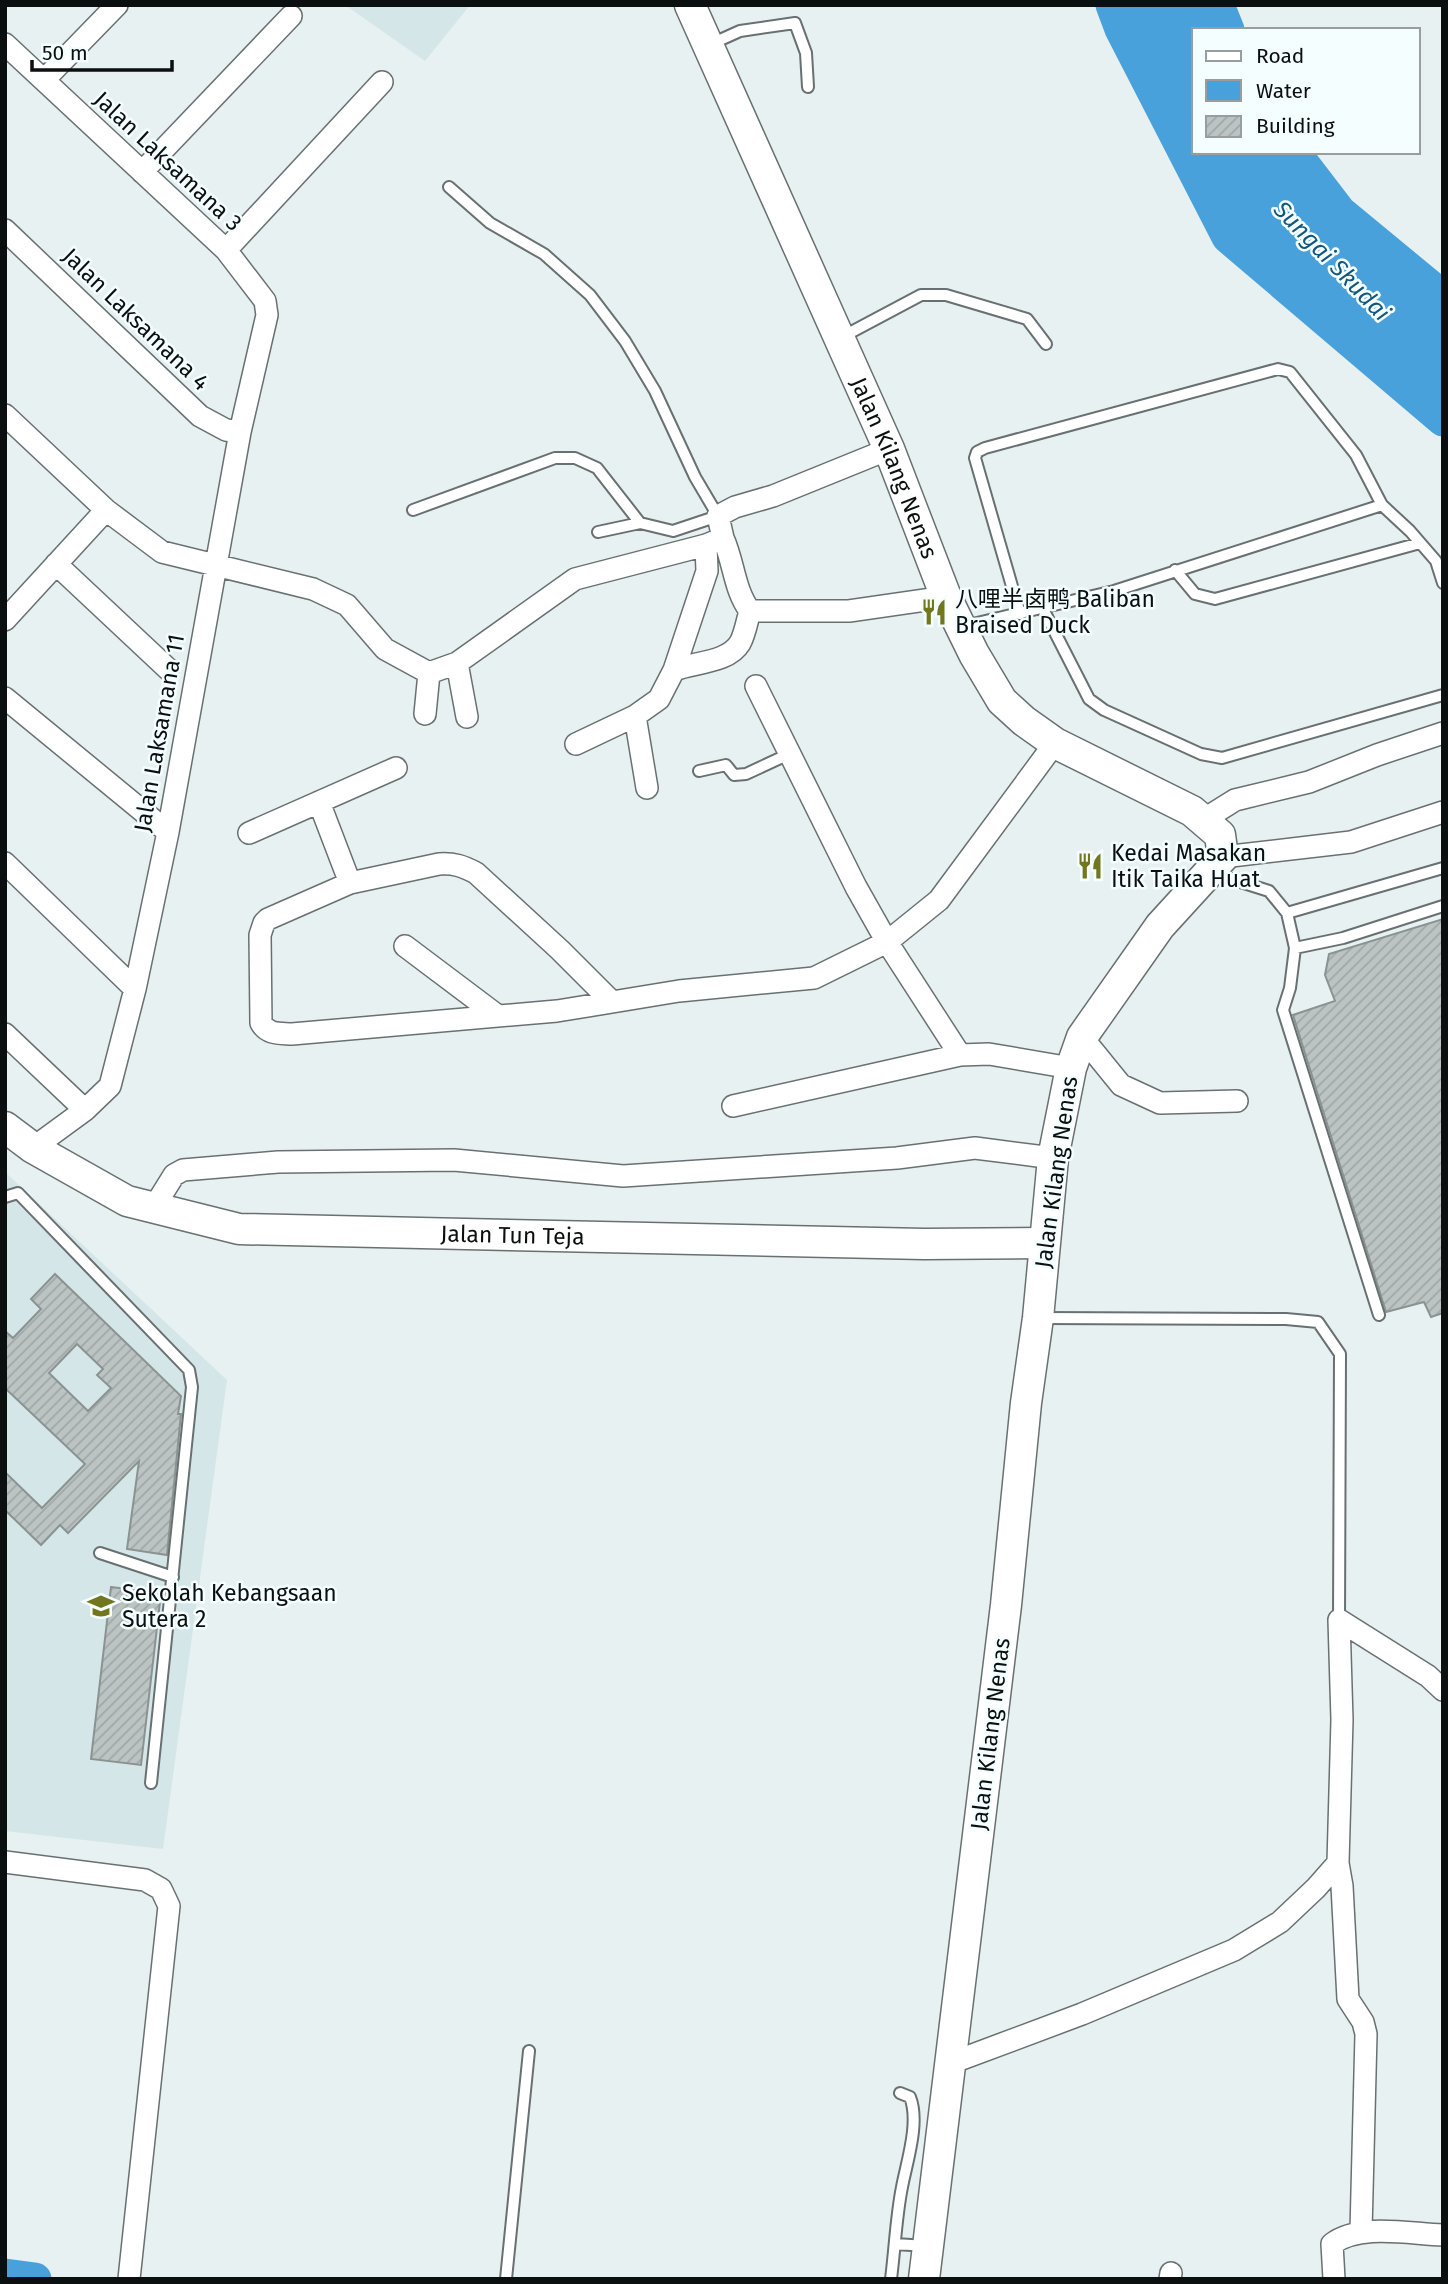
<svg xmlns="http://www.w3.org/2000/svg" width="1448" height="2284" viewBox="0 0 1448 2284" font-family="'Fira Sans','Noto Sans SC',sans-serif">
<defs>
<pattern id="building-hatch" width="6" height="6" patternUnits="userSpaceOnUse" patternTransform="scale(1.75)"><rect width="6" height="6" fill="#bcc4c3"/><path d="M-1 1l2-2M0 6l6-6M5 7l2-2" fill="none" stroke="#a0a7a6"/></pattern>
</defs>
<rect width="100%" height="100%" fill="#e8f1f1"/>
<path fill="#d4e6e8" d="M 345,5 L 470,5 L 425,61 Z
M 5,1172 L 227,1380 L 163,1849 L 5,1831 Z"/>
<path fill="#48a1da" d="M 1112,5 L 1218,5 L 1228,30 L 1194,30 L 1194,152 L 1294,152 L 1340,212 L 1443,297 L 1443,420 L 1228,237 L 1121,29 Z"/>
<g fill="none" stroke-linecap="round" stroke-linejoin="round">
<path stroke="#48a1da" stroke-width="33" d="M 1112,5 L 1121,29 L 1228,237 L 1443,420
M 1218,5 L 1228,30
M 1294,152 L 1340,212 L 1443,297
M 5,2275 L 35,2279"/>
</g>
<path fill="url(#building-hatch)" stroke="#8b9392" stroke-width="2" fill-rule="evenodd" d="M 1443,919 L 1443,1313 L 1431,1317 L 1424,1302 L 1386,1312 L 1293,1015 L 1335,1001 L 1325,975 L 1329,954 Z
M 55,1274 L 181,1396 L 178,1414 L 181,1414 L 167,1555 L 127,1549 L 139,1461 L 68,1533 L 60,1525 L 41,1545 L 5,1510 L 5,1472 L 42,1508 L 85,1464 L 5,1388 L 5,1331 L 13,1338 L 41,1309 L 31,1299 ZM 77,1344 L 103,1369 L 97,1375 L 111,1388 L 88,1411 L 49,1373 Z
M 111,1587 L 161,1593 L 141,1765 L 91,1759 Z"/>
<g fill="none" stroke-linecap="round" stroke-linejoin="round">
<g stroke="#697071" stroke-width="14">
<path id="lane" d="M 711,44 L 740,31 L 795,23 L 806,53 L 808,87
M 449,187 L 490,223 L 544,254 L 590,295 L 625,341 L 655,391 L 695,477 L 718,516 L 673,531 L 640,523 L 598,532
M 842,337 L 921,295 L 946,295 L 1027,319 L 1046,344
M 413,510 L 555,458 L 575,458 L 597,468 L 640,523
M 1175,570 L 1195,594 L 1215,599 L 1420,543
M 1043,609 L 1089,699 L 1104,710 L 1201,754 L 1222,758 L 1443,695
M 1020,614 L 975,458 L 977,452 L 985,448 L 1278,369 L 1290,372 L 1356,455 L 1382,505
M 964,626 L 1114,591 L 1382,505 L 1410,531 L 1436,561 L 1443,583
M 699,771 L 726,765 L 734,775 L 746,774 L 789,754
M 1212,873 L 1269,891 L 1287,913 L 1295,948 L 1343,938 L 1443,906
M 1287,913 L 1443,868
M 1295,948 L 1290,988 L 1283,1010 L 1379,1315
M 5,1197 L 18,1193 L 189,1370 L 192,1387 L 151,1783
M 1040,1318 L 1286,1319 L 1318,1322 L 1340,1354 L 1339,1620
M 100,1553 L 173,1577
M 895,2244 L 927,2246
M 506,2279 L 529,2051
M 891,2279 C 895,2248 896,2217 902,2187 C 907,2161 920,2122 910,2097 L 900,2093"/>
</g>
<g stroke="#697071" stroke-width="24">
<path id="street" d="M 5,44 L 226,250 L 265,301 L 267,315 L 240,432 L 168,832 L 135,989 L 110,1086 L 85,1110 L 33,1148
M 44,80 L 117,5
M 142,172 L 291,16
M 5,230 L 200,416 L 226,430 L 240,432
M 226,250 L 382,82
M 5,415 L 106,510 L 162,552 L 313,589 L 347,605 L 385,649 L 429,673 L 457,663 L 575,579 L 706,545 L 723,538 L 718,516 L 735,507 L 773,496 L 889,449
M 723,538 C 734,562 734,590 750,611 L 849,611 L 946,597
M 56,564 L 168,669
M 5,620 L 106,510
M 457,663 L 467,717
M 674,670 C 694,662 728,663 740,643 C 745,634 747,621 750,611
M 756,686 L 856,887 L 887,942 L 960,1055
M 5,698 L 168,832
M 425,714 L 429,673
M 635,716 L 647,788
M 576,744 L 635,716 L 659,699 L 674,670 L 707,571 L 706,545
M 319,802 L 350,883
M 1203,820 L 1235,800 L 1309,782 L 1377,755 L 1443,733
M 249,833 L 396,768
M 1223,857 L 1351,842 L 1443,812
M 5,863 L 135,989
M 405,946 L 498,1016
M 611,1001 L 560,950 L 476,873 C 463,866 454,863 439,864 L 350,883 L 268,919 L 264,923 L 260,935 L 261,1023 C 268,1035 280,1033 292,1034 L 557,1011 L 679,991 L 814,978 L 887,942 L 939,900 L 1055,743
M 5,1034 L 85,1110
M 1082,1037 L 1121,1085 L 1160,1103 L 1237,1101
M 733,1106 L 960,1055 L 989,1054 L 1071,1068
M 154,1207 L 174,1175 L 183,1170 L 278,1162 L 454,1160 L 623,1176 L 897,1158 L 975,1148 L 1053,1158
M 1339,1620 L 1342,1720 L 1338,1863 L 1342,1886 L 1348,1999 L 1363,2022 L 1366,2034 L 1361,2231
M 1339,1620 L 1428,1676 L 1443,1690
M 5,1862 L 145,1880 L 161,1889 L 169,1906 L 129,2279
M 951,2063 L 1082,2014 L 1234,1950 L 1280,1922 L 1316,1888 L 1338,1863
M 1170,2279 L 1171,2273
M 1334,2279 L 1332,2244 C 1360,2223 1409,2234 1443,2235"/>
</g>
<g stroke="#697071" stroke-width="33">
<g id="secondary">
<path id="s1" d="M 690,5 L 889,449 L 946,597 L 974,654 L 1002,701 L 1024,721 L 1055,743 L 1192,811 L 1220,835 L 1223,857 L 1160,926 L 1082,1037 L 1071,1068 L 1053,1158 L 1038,1318 L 1026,1403 L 1006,1605 L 924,2279"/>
<path id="s2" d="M 5,1127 L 33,1148 L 127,1201 L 239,1229 L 924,1244 L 1043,1243"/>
</g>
</g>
<use href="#lane" stroke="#fff" stroke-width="10"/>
<use href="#street" stroke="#fff" stroke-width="21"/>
<use href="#secondary" stroke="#fff" stroke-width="30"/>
</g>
<defs>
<g id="restaurant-bare" transform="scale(2.1)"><path d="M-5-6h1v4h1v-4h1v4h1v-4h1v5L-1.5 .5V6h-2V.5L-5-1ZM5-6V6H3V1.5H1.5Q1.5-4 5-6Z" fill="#72761e" stroke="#f5feff" stroke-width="2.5" paint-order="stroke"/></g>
<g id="school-bare" transform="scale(2.1)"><path d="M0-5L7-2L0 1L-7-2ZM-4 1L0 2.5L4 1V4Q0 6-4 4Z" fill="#72761e" stroke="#f5feff" stroke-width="2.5" paint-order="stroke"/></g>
</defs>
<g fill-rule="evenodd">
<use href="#restaurant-bare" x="934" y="612"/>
<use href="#restaurant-bare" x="1090" y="866"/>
<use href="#school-bare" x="101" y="1606"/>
</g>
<g text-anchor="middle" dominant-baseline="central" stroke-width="5" stroke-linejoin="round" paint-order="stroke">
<g font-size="23" fill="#0c0f0f" stroke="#f5feff">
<text transform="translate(168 161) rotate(43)">Jalan Laksamana 3</text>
<text transform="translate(136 319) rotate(44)">Jalan Laksamana 4</text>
<text stroke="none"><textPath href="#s1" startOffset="506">Jalan Kilang Nenas</textPath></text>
<text transform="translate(159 733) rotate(-80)">Jalan Laksamana 11</text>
<text transform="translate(1056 1172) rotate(-82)">Jalan Kilang Nenas</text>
<text stroke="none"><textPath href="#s2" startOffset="532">Jalan Tun Teja</textPath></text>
<text transform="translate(990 1734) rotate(-83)">Jalan Kilang Nenas</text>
</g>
<g font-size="23" fill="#0c0f0f" stroke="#f5feff" text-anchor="start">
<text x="955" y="599">八哩半卤鸭 Baliban<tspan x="955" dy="26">Braised Duck</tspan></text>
<text x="1111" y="853">Kedai Masakan<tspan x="1111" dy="26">Itik Taika Huat</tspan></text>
<text x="122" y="1593">Sekolah Kebangsaan<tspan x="122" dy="26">Sutera 2</tspan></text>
</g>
<g font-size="24" font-style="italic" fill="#13567d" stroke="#f5feff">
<text transform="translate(1332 261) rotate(46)">Sungai Skudai</text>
</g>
</g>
<rect width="1448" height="2284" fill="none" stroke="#0c0f0f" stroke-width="14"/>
<rect x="1192" y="28" width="228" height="126" fill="#f5feff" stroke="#989e9f" stroke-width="2"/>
<rect x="1206" y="51" width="35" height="10" fill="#ffffff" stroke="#989e9f" stroke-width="2"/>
<text x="1256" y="63" font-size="21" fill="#0c0f0f">Road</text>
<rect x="1206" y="80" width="35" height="21" fill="#48a1da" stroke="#989e9f" stroke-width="2"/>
<text x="1256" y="98" font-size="21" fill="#0c0f0f">Water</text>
<rect x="1206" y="116" width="35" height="21" fill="url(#building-hatch)" stroke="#989e9f" stroke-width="2"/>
<text x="1256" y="133" font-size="21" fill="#0c0f0f">Building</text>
<path d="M32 60v10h140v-10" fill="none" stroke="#0c0f0f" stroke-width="3.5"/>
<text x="42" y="60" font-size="21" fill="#0c0f0f" stroke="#f5feff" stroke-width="5" paint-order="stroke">50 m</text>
</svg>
